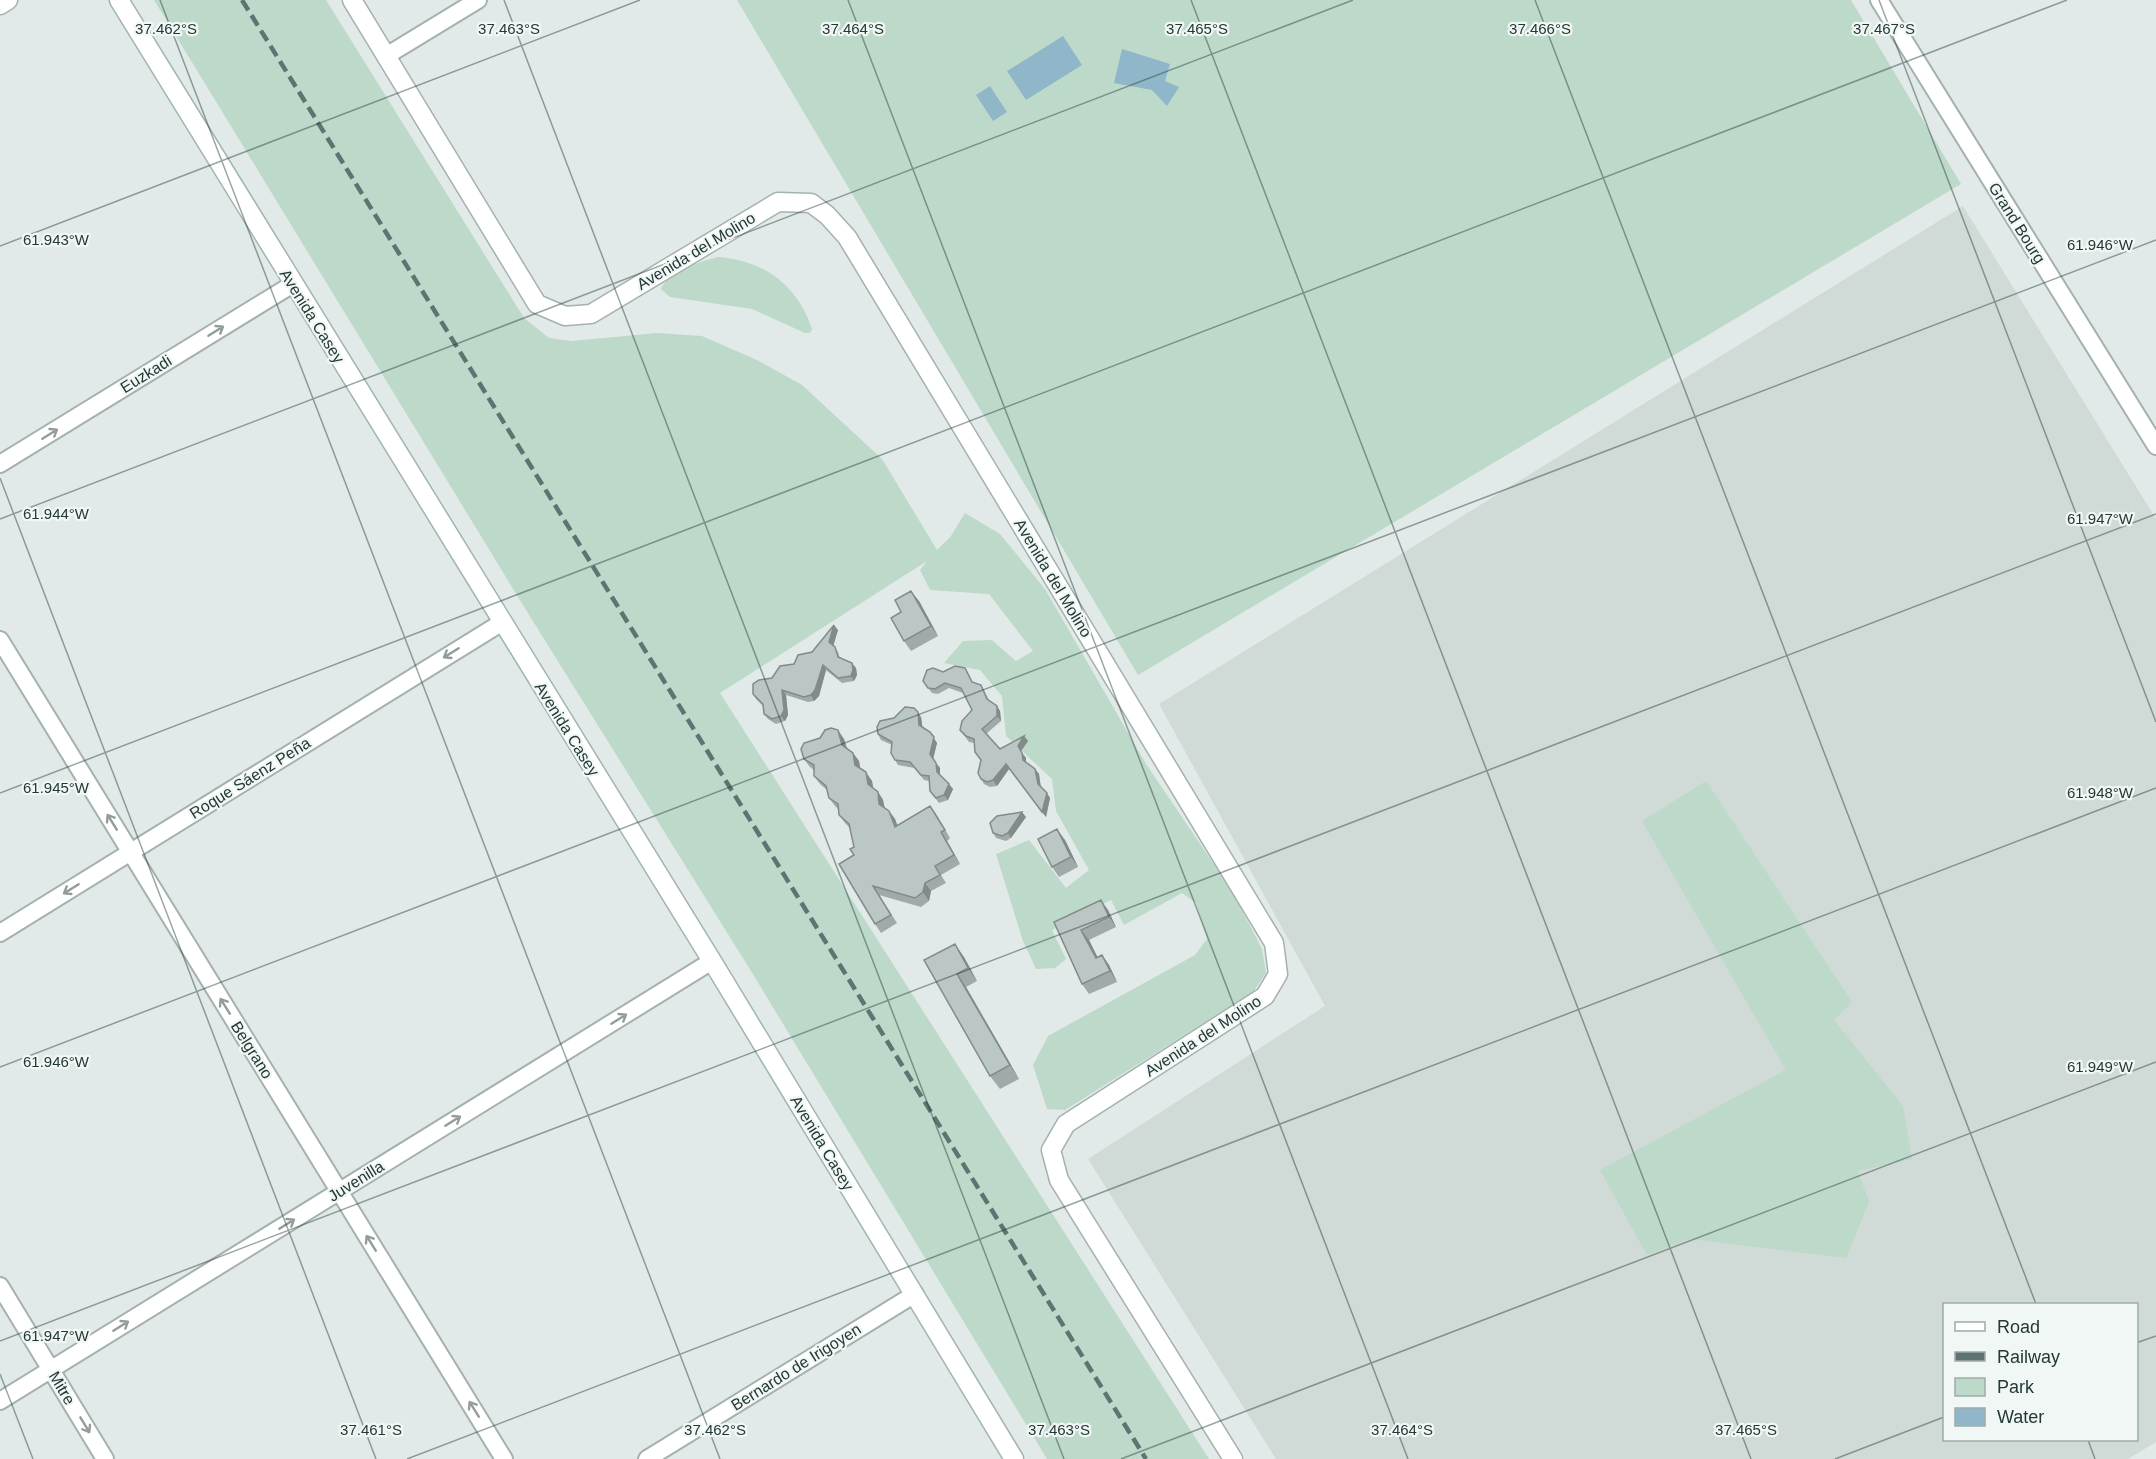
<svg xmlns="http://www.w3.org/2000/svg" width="2156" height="1459" viewBox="0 0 2156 1459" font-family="Arial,sans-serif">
<rect width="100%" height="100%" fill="#e1eae8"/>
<path fill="#d0dad7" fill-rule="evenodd" d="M 1963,206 L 2156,519 L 2156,1442 L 2128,1459 L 1276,1459 L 1088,1159 L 1325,1006 L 1159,704 ZM 1944,1304 L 2136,1304 L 2136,1440 L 1944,1440 Z"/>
<path fill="#bdd9c9" d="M 154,0 L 326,0 L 524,318 L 549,338 L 572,341 L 657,333 L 702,336 L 759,361 L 802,385 L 882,459 L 937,550 L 951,536 L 965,513 L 1000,534 L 1045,589 L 1146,764 L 1232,891 L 1262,949 L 1266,973 L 1253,992 L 1065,1110 L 1047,1109 L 1033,1065 L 1048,1036 L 1195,955 L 1207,939 L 1196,903 L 1182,893 L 1124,925 L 1111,900 L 1052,930 L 1066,959 L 1055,968 L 1036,969 L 1023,941 L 996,854 L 1029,840 L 1066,888 L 1089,870 L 1056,811 L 1052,779 L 1006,736 L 1002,696 L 980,670 L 944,663 L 963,641 L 992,640 L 1016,661 L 1033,651 L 989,594 L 930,590 L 920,570 L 927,561 L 720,693 L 1209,1459 L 1047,1459 L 751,971 L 526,610 Z
M 737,0 L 1851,0 L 1961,184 L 1138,675 Z
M 717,257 C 763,260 797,284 812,329 L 810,333 L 805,333 L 752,309 L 670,297 L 661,289 C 669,270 699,263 717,257 Z
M 1706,781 L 1852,1002 L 1834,1020 L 1903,1106 L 1912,1159 L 1858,1171 L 1869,1202 L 1846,1258 L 1691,1239 L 1647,1255 L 1600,1170 L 1786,1070 L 1642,821 Z"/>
<path fill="#8fb6c9" d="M 1063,36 L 1082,65 L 1026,100 L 1007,71 Z
M 1122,49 L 1170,64 L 1165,81 L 1179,87 L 1167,106 L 1152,90 L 1114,83 Z
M 990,86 L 1007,112 L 993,121 L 976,95 Z"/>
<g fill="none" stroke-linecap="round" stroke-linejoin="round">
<g stroke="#a5b1af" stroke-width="20">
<path id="minor" d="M 1879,0 L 2156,446
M 386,56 L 478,0
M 0,464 L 293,284
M 0,640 L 504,1459
M 0,933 L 501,623
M 0,1286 L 105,1459
M 0,1401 L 712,961
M 647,1459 L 915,1294"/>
</g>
<g stroke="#a5b1af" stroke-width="21">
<path id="tertiary" d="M 352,0 L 537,304 L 565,316 L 591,314 L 778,202 L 811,203 L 827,215 L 847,237 L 1274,943 L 1278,974 L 1265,996 L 1066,1124 L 1051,1150 L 1059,1180 L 1233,1459"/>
</g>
<g stroke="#a2b4b1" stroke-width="21">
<path id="secondary" d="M 119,0 L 712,961 L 1014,1459
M 0,5 L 8,0"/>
</g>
<use href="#minor" stroke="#fff" stroke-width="16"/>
<use href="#tertiary" stroke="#fff" stroke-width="18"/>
<use href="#secondary" stroke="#fff" stroke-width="18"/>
<path stroke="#5e7472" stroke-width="4.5" stroke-dasharray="12 6" stroke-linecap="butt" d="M 242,0 L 1146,1459"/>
</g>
<path fill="#a0aba9" d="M 919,601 L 938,636 L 911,651 L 904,641 Z
M 838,630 L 833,645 L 838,652 L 840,658 L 856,668 L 857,675 L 854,681 L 842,683 L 826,670 L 819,696 L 814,701 L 808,702 L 786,695 L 788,715 L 785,721 L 776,724 L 768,719 L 764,714 L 763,706 L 756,699 L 753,694 L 772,678 L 812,652 Z
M 943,672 L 968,673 L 973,683 L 981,685 L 989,700 L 997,706 L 1000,711 L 1001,721 L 986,734 L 1000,749 L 1024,736 L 1028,741 L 1021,751 L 1026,758 L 1026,763 L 1035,769 L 1039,774 L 1041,788 L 1050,798 L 1046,817 L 1009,769 L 997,786 L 990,787 L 984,784 L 981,779 L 981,760 L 974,743 L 969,742 L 960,730 L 972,710 L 963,693 L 949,688 L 938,694 L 932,693 L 923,681 Z
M 921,717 L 922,727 L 937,743 L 933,759 L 940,768 L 940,775 L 953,789 L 948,800 L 939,803 L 930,791 L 929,781 L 924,780 L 914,768 L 898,765 L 895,760 L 892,745 L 881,740 L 878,734 Z
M 844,739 L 847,748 L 853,753 L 859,761 L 860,768 L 872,781 L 873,788 L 878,792 L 883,800 L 885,808 L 889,811 L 895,819 L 897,825 L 930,806 L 950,838 L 947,841 L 960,864 L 941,875 L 946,883 L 931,891 L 929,901 L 921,907 L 879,895 L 897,923 L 881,933 L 875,924 L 854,855 L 854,847 L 850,828 L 845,823 L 839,815 L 838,809 L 835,806 L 829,798 L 827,790 L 820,784 L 814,776 L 814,770 L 810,767 L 804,759 Z
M 1026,817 L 1011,838 L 1006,841 L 996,838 L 993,833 Z
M 1065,840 L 1078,867 L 1059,877 L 1052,867 Z
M 1108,910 L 1116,927 L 1089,940 L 1097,957 L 1102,955 L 1109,965 L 1117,982 L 1089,994 L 1082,984 L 1054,922 Z
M 964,957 L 977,981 L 966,987 L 1019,1079 L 1000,1089 L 990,1076 L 924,960 Z"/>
<path fill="#828b89" d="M 911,591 L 919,601 L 938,636 L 931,626 Z
M 834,625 L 838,630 L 833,647 L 829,642 Z
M 852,663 L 856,668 L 857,675 L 854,681 L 851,676 Z
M 823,665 L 826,670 L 819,696 L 814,701 L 811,695 Z
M 782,690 L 786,695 L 788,715 L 785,721 L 781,716 Z
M 997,706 L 1000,711 L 1001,721 L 997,716 Z
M 918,712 L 921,717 L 923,730 L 919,725 Z
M 838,730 L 844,739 L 848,753 L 842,745 Z
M 930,732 L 937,743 L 933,759 L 930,754 Z
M 1024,736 L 1028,741 L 1021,751 L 1018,746 Z
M 853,753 L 859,761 L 861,773 L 855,765 Z
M 1022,753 L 1026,758 L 1026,766 L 1023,760 Z
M 936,763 L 940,768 L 940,777 L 937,772 Z
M 1006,764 L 1009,769 L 997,786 L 993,780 Z
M 1035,769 L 1039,774 L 1041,789 L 1038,784 Z
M 866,772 L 872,781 L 874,793 L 868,784 Z
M 949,784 L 953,789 L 948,800 L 944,795 Z
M 878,792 L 883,800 L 885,812 L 879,804 Z
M 1047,793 L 1050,798 L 1046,817 L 1042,812 Z
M 930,806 L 936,814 L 950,838 Z
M 889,811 L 895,819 L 901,835 L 895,827 Z
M 1022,812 L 1026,817 L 1011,838 L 1008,833 Z
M 1057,829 L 1065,840 L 1078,867 L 1071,857 Z
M 941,832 L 947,841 L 960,864 L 954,855 Z
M 925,883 L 931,891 L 929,901 L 923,892 Z
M 1101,900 L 1108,910 L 1116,927 L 1109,917 Z
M 1081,930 L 1089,940 L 1103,968 L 1096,958 Z
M 955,944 L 964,957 L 977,981 L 968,968 Z
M 1102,955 L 1109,965 L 1117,982 L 1110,971 Z
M 957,974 L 966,987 L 1019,1079 L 1010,1065 Z"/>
<path fill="#bac7c4" stroke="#828b89" stroke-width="1.5" d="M 911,591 L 931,626 L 904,641 L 891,618 L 901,612 L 895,600 Z
M 834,625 L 829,642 L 835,647 L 838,657 L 852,663 L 853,670 L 851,676 L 838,678 L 823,665 L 815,690 L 811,695 L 804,697 L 782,690 L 784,710 L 781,716 L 772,719 L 764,714 L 763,704 L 753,694 L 753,684 L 759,680 L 772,678 L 780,666 L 794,664 L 798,655 L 812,652 Z
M 955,666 L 965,668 L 972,682 L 981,685 L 987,699 L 997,706 L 997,716 L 982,729 L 1000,749 L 1024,736 L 1018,746 L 1022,753 L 1023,760 L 1035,769 L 1038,784 L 1047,793 L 1042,812 L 1006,764 L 993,780 L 987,782 L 981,779 L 978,773 L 981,760 L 975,752 L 974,739 L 966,736 L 960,730 L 962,721 L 972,710 L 961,688 L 945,683 L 935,689 L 928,688 L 923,681 L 927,670 L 933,668 L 943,672 Z
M 905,707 L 914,708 L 918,712 L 919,725 L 930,732 L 934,737 L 930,754 L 936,763 L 937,772 L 949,784 L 944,795 L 936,798 L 930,791 L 929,776 L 921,775 L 910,762 L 895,760 L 891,753 L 892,742 L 878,734 L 877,727 L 880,721 L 894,718 Z
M 831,728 L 838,730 L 842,745 L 853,753 L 855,765 L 866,772 L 868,784 L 878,792 L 879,804 L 889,811 L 895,827 L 930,806 L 945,830 L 941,832 L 954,855 L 935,866 L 940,875 L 925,883 L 923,892 L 915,898 L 873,886 L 891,915 L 875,924 L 839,864 L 854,855 L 850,849 L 854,847 L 849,824 L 839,815 L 838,804 L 829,798 L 826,786 L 814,776 L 814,765 L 804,759 L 801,749 L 804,743 L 820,738 L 825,730 Z
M 1022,812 L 1008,833 L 1002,836 L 993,833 L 990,823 L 997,816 Z
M 1057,829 L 1071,857 L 1052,867 L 1038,839 Z
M 1101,900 L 1109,917 L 1081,930 L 1096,958 L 1102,955 L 1110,971 L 1082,984 L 1054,922 Z
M 955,944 L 968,968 L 957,974 L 1010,1065 L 990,1076 L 924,960 Z"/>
<defs><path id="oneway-shaft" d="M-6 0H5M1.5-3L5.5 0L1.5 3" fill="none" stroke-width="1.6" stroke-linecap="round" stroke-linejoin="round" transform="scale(1.5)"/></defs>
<g stroke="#929c9b">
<use href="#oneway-shaft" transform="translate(216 331) rotate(-32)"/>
<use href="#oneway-shaft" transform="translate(50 434) rotate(-32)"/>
<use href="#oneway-shaft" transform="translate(451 653) rotate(148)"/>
<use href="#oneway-shaft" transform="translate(112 822) rotate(-122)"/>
<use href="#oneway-shaft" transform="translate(71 889) rotate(148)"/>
<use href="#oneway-shaft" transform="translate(225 1006) rotate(-122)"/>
<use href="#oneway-shaft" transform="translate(619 1019) rotate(-32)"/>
<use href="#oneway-shaft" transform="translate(453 1121) rotate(-32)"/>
<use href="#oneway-shaft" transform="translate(287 1224) rotate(-32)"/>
<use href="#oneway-shaft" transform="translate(371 1243) rotate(-122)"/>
<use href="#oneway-shaft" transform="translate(121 1326) rotate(-32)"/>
<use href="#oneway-shaft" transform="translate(474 1409) rotate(-122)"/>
<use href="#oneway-shaft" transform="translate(85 1425) rotate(59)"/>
</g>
<path fill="none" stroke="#243937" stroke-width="1.5" stroke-opacity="0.45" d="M 160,0 L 720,1459M 504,0 L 1064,1459M 848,0 L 1408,1459M 1191,0 L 1751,1459M 1535,0 L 2036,1304M 1879,0 L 2156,722M 0,246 L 640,0M 0,478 L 376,1459M 0,519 L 1353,0M 0,793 L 2067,0M 0,1067 L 2156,240M 0,1341 L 2156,514M 2136,1343 L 2156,1336M 0,1374 L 33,1459M 2088,1440 L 2095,1459M 407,1459 L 2156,788M 1121,1459 L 2156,1062M 1835,1459 L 1944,1417"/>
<g text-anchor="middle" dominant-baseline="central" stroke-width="4.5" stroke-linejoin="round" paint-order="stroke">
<g font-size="16" fill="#243937" stroke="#f1f7f5">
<text transform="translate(2017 223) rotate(58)">Grand Bourg</text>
<text transform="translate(696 251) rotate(-31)">Avenida del Molino</text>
<text transform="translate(312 316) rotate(58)">Avenida Casey</text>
<text transform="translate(146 374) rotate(-32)">Euzkadi</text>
<text transform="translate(1053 578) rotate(59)">Avenida del Molino</text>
<text transform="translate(567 729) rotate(58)">Avenida Casey</text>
<text transform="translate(250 778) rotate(-32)">Roque Sáenz Peña</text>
<text transform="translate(1203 1036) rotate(-33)">Avenida del Molino</text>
<text transform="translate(252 1050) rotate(58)">Belgrano</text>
<text transform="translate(822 1143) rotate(59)">Avenida Casey</text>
<text transform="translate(356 1181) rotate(-32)">Juvenilla</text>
<text transform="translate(796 1367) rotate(-32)">Bernardo de Irigoyen</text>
<text transform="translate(62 1388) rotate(59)">Mitre</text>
</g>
</g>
<g font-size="15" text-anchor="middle" fill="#243937" stroke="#f1f7f5" stroke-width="4.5" stroke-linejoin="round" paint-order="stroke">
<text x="166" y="34">37.462°S</text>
<text x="509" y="34">37.463°S</text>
<text x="853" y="34">37.464°S</text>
<text x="1197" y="34">37.465°S</text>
<text x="1540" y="34">37.466°S</text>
<text x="1884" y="34">37.467°S</text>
<text x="56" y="245">61.943°W</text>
<text x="2100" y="250">61.946°W</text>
<text x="56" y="519">61.944°W</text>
<text x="2100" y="524">61.947°W</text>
<text x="56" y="793">61.945°W</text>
<text x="2100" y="798">61.948°W</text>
<text x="56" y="1067">61.946°W</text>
<text x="2100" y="1072">61.949°W</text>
<text x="56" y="1341">61.947°W</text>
<text x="371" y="1435">37.461°S</text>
<text x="715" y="1435">37.462°S</text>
<text x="1059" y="1435">37.463°S</text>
<text x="1402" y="1435">37.464°S</text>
<text x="1746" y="1435">37.465°S</text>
</g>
<rect x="1943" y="1303" width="195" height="138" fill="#f1f7f5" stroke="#9faba9" stroke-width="1.5"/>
<rect x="1955" y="1322" width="30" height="9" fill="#ffffff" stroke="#9faba9" stroke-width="1.5"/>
<text x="1997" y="1333" font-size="18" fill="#243937">Road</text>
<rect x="1955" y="1352" width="30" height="9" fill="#5e7472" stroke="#9faba9" stroke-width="1.5"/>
<text x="1997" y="1363" font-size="18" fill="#243937">Railway</text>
<rect x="1955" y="1378" width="30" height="18" fill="#bdd9c9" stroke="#9faba9" stroke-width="1.5"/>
<text x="1997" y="1393" font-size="18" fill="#243937">Park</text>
<rect x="1955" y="1408" width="30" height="18" fill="#8fb6c9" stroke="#9faba9" stroke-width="1.5"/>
<text x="1997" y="1423" font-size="18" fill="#243937">Water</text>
</svg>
